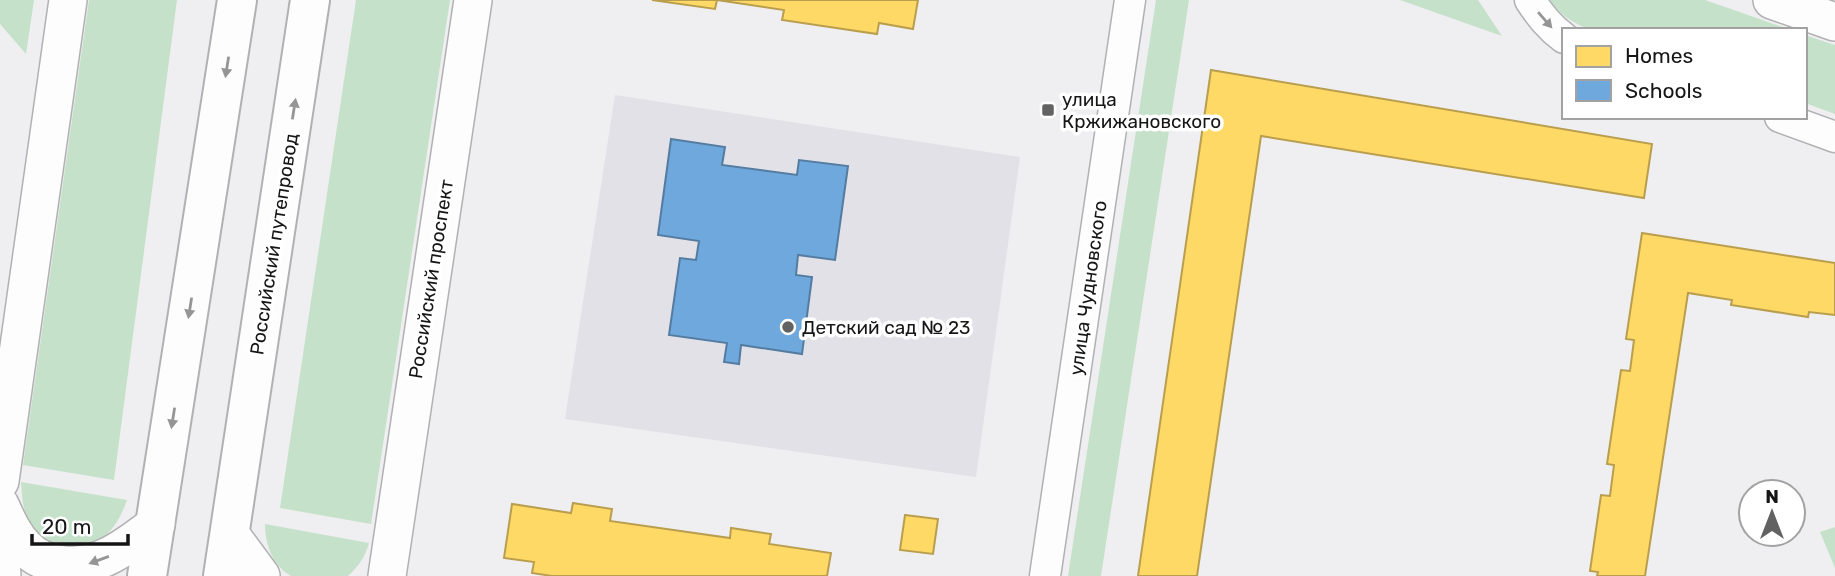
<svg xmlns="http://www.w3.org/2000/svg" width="1835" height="576" viewBox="0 0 1835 576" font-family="Rubik,sans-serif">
<rect width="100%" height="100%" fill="#efeff1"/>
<path fill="#e1e1e7" d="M 615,95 L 1020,157 L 976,477 L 565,419 Z"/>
<path fill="#c5e1c9" d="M 0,0 L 34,0 L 26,54 L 0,24 Z
M 89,0 L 177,0 L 114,480 L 23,465 Z
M 356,0 L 450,0 L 371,524 L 280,508 Z
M 1156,0 L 1189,0 L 1101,576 L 1068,576 Z
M 1400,0 L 1478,0 L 1502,36 Z
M 1550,0 L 1705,0 L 1791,30 L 1592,30 C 1574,24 1561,16 1550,0 Z
M 1805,35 L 1835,45 L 1835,114 L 1805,103 Z
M 21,482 L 127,500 C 121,516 114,531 99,540 C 74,557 37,542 26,515 C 22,505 22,492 21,482 Z
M 265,524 L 369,543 C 365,557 359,566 348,576 L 291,576 C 272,565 265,544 265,524 Z
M 1835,527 L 1835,568 L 1820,532 Z"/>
<path fill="#ffd966" stroke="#b99e4e" stroke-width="2" d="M 652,0 L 918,0 L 913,29 L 879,23 L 877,34 L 782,20 L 784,10 L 717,0 L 715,9 Z
M 1211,70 L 1652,144 L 1644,198 L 1261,136 L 1197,576 L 1138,576 Z
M 1642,233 L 1835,263 L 1835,315 L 1809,312 L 1808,317 L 1731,305 L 1732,300 L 1688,293 L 1645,576 L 1597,576 L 1598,572 L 1590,571 L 1601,495 L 1610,496 L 1614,465 L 1607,464 L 1621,370 L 1630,371 L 1634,340 L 1626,339 Z
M 573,503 L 612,509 L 610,521 L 730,538 L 731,528 L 771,534 L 769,544 L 831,553 L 827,576 L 552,576 L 532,573 L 534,562 L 504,558 L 512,504 L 571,513 Z
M 905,515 L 938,519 L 933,554 L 900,550 Z"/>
<path fill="#6fa8dc" stroke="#547ca1" stroke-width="2" d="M 671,139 L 725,147 L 722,165 L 797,175 L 799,160 L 848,166 L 835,260 L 798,255 L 796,275 L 812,277 L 802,354 L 741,345 L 739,364 L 724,362 L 727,343 L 669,335 L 680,258 L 696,260 L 699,241 L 658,235 Z"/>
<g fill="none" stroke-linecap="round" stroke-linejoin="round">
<g stroke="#b1b1b3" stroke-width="33">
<path id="minor" d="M 1530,0 C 1540,15 1549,27 1564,38
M 1780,117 L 1835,137
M 1045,576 L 1130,0"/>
</g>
<g stroke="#b1b1b3" stroke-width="40">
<path id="tertiary" d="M 1772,0 L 1835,22
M 0,481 L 68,0
M 0,505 C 7,520 13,535 25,547 C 34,557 45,562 58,564 C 97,571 127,546 156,524
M 230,534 L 261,576
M 0,541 L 2,576
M 387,576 L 473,0"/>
</g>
<g stroke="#b1b1b3" stroke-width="42">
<path id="primary" d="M 147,576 L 237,0
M 223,576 L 310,0"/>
</g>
<use href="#minor" stroke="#fdfdfd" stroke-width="30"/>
<use href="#tertiary" stroke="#fdfdfd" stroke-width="37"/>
<use href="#primary" stroke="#fdfdfd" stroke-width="38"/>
</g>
<defs><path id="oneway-solid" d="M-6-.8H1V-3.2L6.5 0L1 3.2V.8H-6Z" transform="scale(1.75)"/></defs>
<g fill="#959596">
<use href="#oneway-solid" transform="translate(1545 20) rotate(49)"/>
<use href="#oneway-solid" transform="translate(227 67) rotate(99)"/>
<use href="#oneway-solid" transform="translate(294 109) rotate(-81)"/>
<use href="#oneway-solid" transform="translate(190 308) rotate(99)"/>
<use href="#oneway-solid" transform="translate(173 418) rotate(99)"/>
<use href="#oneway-solid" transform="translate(99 560) rotate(160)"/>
</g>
<g fill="#626263" stroke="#fff" stroke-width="2.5">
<rect x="1041" y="103" width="14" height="14" rx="3.5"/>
<circle cx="788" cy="327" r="7"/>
</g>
<g text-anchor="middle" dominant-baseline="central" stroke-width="7" stroke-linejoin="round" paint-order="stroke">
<g font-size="19" fill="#161617" stroke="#fff" text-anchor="start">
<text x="1062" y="99">улица<tspan x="1062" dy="22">Кржижановского</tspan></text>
<text x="802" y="327">Детский сад № 23</text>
</g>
<g font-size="19" fill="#161617" stroke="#fff">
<text transform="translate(274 244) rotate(-81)">Российский путепровод</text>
<text transform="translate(431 279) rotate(-81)">Российский проспект</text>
<text transform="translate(1088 288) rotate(-82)">улица Чудновского</text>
</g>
</g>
<rect x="1562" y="28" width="245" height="91" fill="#ffffff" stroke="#a2a2a2" stroke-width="2"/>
<rect x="1576" y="46" width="35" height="21" fill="#ffd966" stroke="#a2a2a2" stroke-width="2"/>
<text x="1625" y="63" font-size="21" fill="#161617">Homes</text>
<rect x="1576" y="80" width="35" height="21" fill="#6fa8dc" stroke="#a2a2a2" stroke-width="2"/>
<text x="1625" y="98" font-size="21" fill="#161617">Schools</text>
<g transform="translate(1772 513)"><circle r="33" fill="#ffffff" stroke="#a2a2a2" stroke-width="2"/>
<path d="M0-5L12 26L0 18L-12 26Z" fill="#626263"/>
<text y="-10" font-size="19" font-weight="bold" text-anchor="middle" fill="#161617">N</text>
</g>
<path d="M32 534v10h96v-10" fill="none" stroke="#161617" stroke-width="3.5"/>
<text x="42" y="534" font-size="21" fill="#161617" stroke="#ffffff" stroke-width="5" paint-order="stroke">20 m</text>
</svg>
